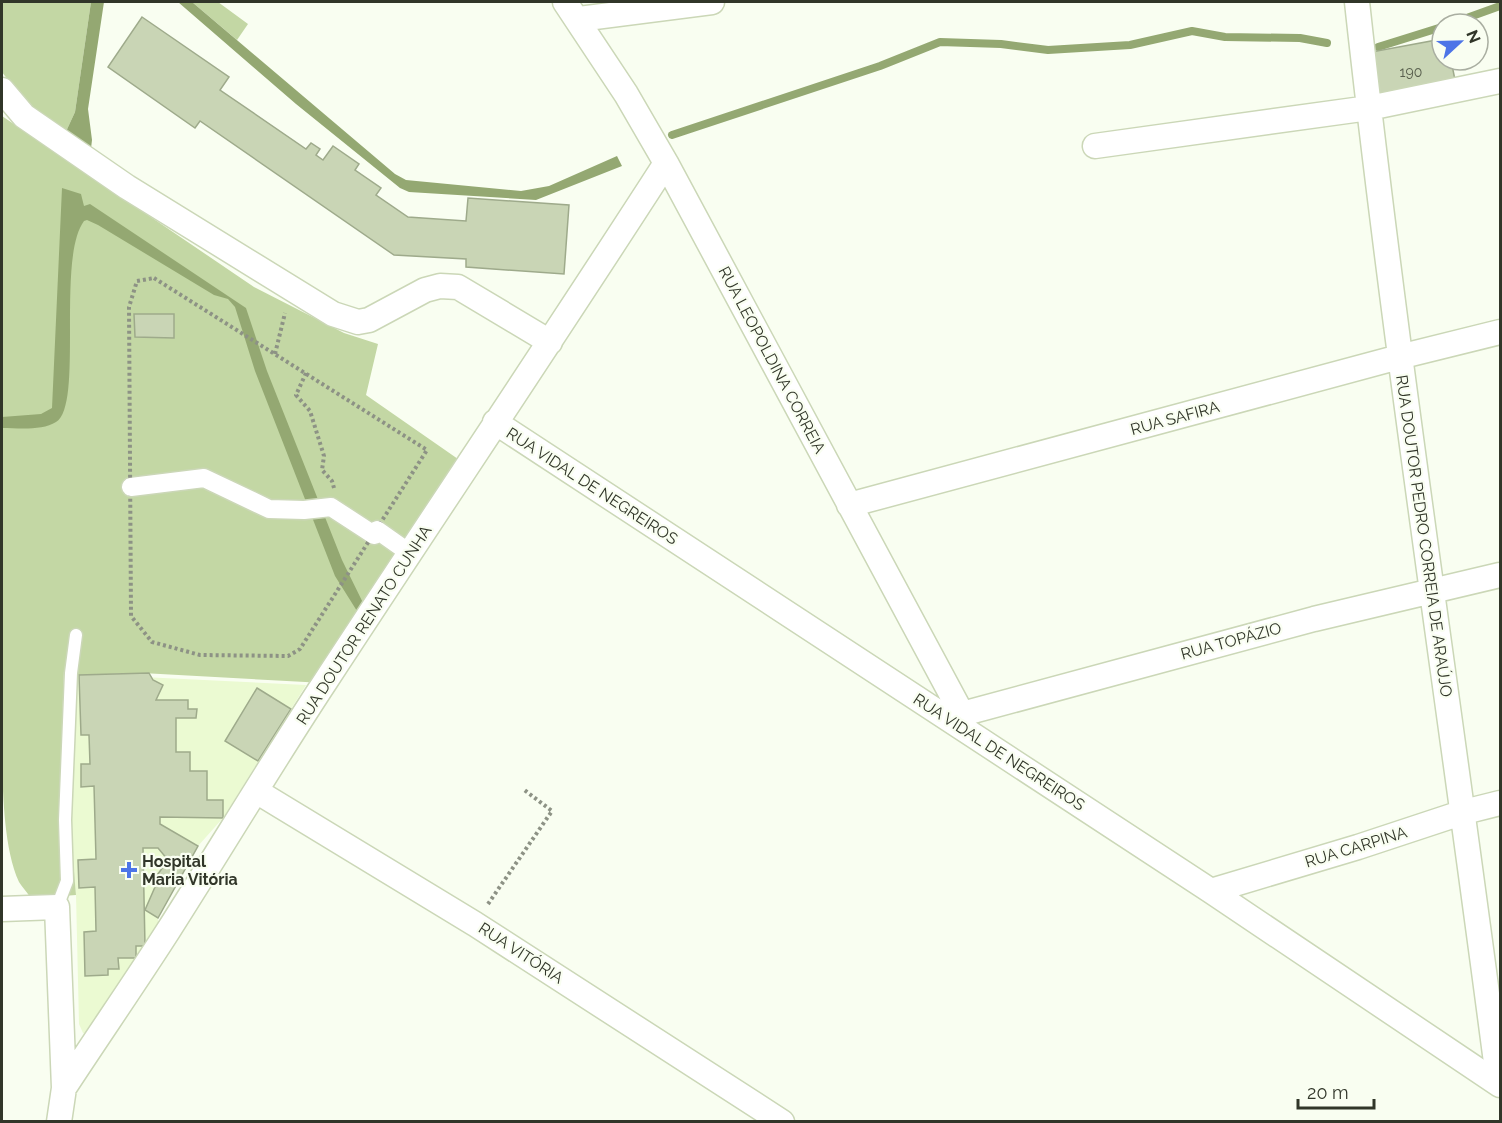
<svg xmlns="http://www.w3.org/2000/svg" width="1502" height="1123" viewBox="0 0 1502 1123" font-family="Raleway,sans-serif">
<rect width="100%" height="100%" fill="#f9fef1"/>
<path fill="#ebfad2" d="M 64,671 L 80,674 L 306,685 L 223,818 L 198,846 L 158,918 L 158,923 L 87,1035 L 83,1033 L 79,1024 L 76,895 L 62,727 Z"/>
<path fill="#c3d7a4" d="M 2,2 L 91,2 L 75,112 L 63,138 L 34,115 L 2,72 Z
M 192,2 L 218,2 L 248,24 L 237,40 Z
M 2,116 L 254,287 L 344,333 L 378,344 L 366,395 L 468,466 L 324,683 L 142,673 L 79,675 L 64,671 L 62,727 L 76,895 L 36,898 L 30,897 C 27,892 22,887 19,882 C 4,849 3,795 2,760 Z"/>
<path fill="#94a872" d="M 91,2 L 104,2 L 88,109 L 92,140 L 90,157 L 63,138 L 75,112 Z
M 178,2 L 192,2 L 395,174 L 406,180 L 521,191 L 549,186 L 617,156 L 622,166 L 536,200 L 409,192 L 400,188 L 296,104 Z
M 62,188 L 81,194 L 84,206 L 90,204 L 246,308 L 267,371 L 342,560 L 367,611 L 362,619 L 335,576 L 255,371 L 235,307 L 228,299 L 214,295 L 98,225 L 87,220 L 84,221 C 56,259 84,405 56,422 C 42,431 18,428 2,428 L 2,417 L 41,414 L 52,408 Z"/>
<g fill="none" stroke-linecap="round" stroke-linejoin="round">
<path stroke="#94a872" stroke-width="8" d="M 1450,24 L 1500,6
M 1378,47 L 1442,27
M 672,135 L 880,66 L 940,42 L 1001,44 L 1048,50 L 1130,45 L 1192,31 L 1225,37 L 1300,38 L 1327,43"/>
</g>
<path fill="#c9d5b5" stroke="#9eaa8b" stroke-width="1.5" d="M 142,17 L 229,77 L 220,90 L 306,149 L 311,143 L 320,149 L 316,155 L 323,160 L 333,146 L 359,164 L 355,170 L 381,188 L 376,195 L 408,217 L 466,221 L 468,198 L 569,205 L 564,274 L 466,267 L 466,259 L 394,255 L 200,121 L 195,128 L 108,67 Z
M 1442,39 L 1442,60 L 1451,60 L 1456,85 L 1374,99 L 1366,53 Z
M 134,314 L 174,314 L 174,338 L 135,337 Z
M 149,673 L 153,680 L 163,685 L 156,700 L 188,700 L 188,709 L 197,709 L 196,718 L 176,718 L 176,752 L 190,752 L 190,771 L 207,771 L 207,800 L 223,800 L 223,818 L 160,817 L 160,824 L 198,846 L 158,918 L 145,910 L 155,887 L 153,881 L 168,860 L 158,848 L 143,848 L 145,946 L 136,946 L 136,958 L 118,958 L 119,969 L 108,969 L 108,975 L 85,976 L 84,932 L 96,931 L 95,887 L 79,888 L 78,860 L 96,859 L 94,786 L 81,787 L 81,764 L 90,764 L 89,735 L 81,735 L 79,675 Z
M 257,688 L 291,709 L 258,761 L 225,741 Z"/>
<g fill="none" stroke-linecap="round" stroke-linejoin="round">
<g stroke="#cbd7b7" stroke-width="15">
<path id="service" d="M 57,907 L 67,881 L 65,820 L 71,673 L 76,635"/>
</g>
<g stroke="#cbd7b7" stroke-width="21">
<path id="pedestrian" d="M 131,487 L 204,478 L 269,509 L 304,510 L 331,507 L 374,535
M 377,530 L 411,554"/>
</g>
<g stroke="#cbd7b7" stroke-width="27">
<path id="minor" d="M 565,2 L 626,94 L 666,163 L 962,714 L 958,725
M 1357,2 C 1396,359 1451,714 1497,1070
M 579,19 L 712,2
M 2,90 L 24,116 L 127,187 L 333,314 L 358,322 L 369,320 L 425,290 L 440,286 L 458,287 L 550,342
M 1095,146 L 1369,108 L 1500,81
M 495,422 L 1211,891 L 1500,1085
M 849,505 L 1399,357 L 1500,332
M 962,714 L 1314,619 L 1500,575
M 256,791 L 475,924 L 782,1122
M 1211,891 L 1358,847 L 1464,812 L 1500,803
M 2,909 L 57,907 L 64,1088 L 59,1122
M 64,1088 C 98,1036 134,984 168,931 C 221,848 271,764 325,682 C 438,509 554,337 666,163"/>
</g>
<path stroke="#8d9285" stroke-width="4" stroke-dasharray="3 3" stroke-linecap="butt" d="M 154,278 L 427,450 L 300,649 L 288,656 L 200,655 L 152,642 L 131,616 L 129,307 L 137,281 Z
M 275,354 L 285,313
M 306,373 L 296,395 L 310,411 L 324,456 L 322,470 L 332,481 L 334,488
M 488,904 L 552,811 L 523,789"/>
<use href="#service" stroke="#fff" stroke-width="12"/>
<use href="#pedestrian" stroke="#fff" stroke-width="18"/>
<use href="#minor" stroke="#fff" stroke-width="24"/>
</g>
<path fill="#4d74e7" stroke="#f9fef1" stroke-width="2" d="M126 861h6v6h6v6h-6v6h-6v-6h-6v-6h6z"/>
<g text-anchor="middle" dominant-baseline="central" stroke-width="4.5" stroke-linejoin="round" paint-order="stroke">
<g font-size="14" fill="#575e4c">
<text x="1411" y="72">190</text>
</g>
<g font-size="16" fill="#313629" stroke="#f9fef1">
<text transform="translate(772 360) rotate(62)">RUA LEOPOLDINA CORREIA</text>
<text transform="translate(1175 418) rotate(-15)">RUA SAFIRA</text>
<text transform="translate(592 486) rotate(33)">RUA VIDAL DE NEGREIROS</text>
<text transform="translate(1424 536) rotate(82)">RUA DOUTOR PEDRO CORREIA DE ARAÚJO</text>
<text transform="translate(364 625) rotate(-57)">RUA DOUTOR RENATO CUNHA</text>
<text transform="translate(1231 641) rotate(-15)">RUA TOPÁZIO</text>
<text transform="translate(999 752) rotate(33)">RUA VIDAL DE NEGREIROS</text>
<text transform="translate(1356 847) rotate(-17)">RUA CARPINA</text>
<text transform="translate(521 953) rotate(33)">RUA VITÓRIA</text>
</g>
<g font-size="16" font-weight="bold" fill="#313629" stroke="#f9fef1" text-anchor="start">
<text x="142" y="861">Hospital<tspan x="142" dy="18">Maria Vitória</tspan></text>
</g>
</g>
<rect width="1502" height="1123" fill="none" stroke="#313629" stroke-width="6"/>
<g transform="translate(1460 42) rotate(68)"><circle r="28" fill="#f9fef1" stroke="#a9aea1" stroke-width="1.5"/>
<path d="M0-4.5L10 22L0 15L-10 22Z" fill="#4d74e7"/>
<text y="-9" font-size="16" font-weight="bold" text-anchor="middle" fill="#313629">N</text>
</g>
<path d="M1298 1099v9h76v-9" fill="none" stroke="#313629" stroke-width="3"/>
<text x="1307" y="1099" font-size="18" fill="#313629" stroke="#f9fef1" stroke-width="4.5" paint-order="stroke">20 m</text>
</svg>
